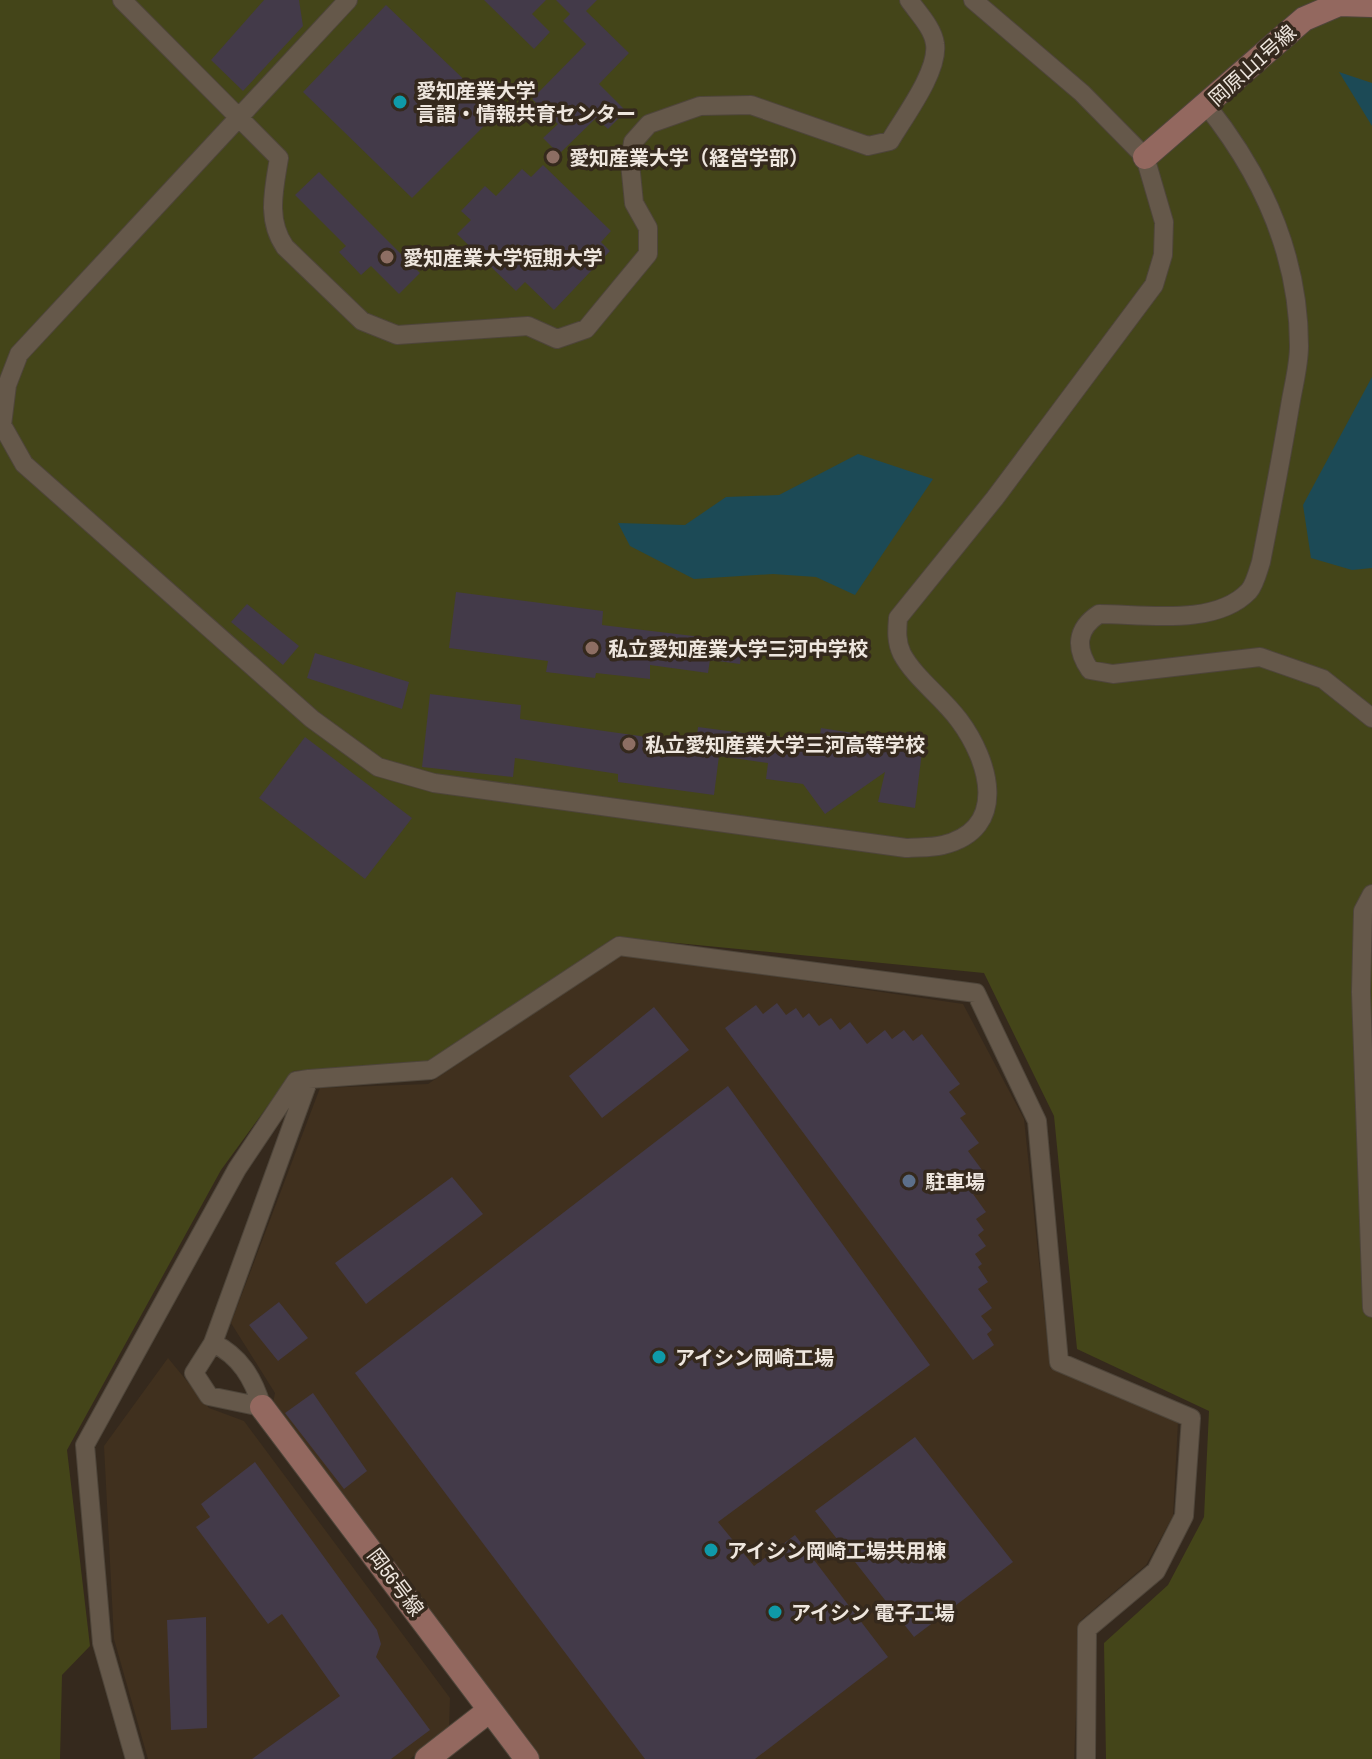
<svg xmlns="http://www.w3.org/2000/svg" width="1372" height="1759" viewBox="0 0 1372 1759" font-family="'Archivo Narrow','Noto Sans JP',sans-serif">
<rect width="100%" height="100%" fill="#35291d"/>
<path fill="#40301e" d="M 622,954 L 963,1004 L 1024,1119 L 1050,1368 L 1178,1422 L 1173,1516 L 1146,1565 L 1080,1621 L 1074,1759 L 538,1759 L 272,1408 L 275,1393 L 231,1323 L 320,1088 L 428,1084 Z
M 168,1358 L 209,1408 L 244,1421 L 450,1698 L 449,1728 L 410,1759 L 148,1759 L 114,1639 L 104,1446 Z"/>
<path fill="#444519" d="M 0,0 L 1372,0 L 1372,1759 L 1106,1759 L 1104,1643 L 1168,1585 L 1204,1517 L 1209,1411 L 1077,1349 L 1054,1116 L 984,973 L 615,937 L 438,1060 L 293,1071 L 221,1170 L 67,1450 L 90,1646 L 62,1675 L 60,1759 L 0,1759 Z"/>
<path fill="#1c4a56" d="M 1339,72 L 1372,83 L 1372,126 Z
M 1372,377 L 1372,568 L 1352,570 L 1311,558 L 1303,505 Z
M 858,454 L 933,479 L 855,595 L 816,577 L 773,574 L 694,579 L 630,546 L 618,523 L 685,525 L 726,497 L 779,495 Z"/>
<path fill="#433a49" d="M 264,0 L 299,0 L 303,26 L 243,91 L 211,60 Z
M 484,0 L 546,0 L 532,14 L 550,32 L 534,49 Z
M 556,0 L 597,0 L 586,11 L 629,53 L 599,84 L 626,111 L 608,129 L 596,118 L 559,154 L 543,138 L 558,124 L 532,99 L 586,44 L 563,21 L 570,14 Z
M 386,5 L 498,112 L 412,198 L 303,92 Z
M 543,165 L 611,231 L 601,242 L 610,251 L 554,310 L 525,282 L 516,291 L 457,234 L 471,220 L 461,211 L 485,186 L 496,196 L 522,169 L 531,177 Z
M 319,172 L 420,273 L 399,294 L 371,266 L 361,275 L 339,252 L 346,246 L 295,195 Z
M 456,592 L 603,611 L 602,625 L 743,642 L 740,664 L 710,660 L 708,673 L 650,665 L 650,679 L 596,673 L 595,678 L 546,672 L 548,661 L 449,648 Z
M 247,604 L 299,646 L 283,665 L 231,622 Z
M 315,653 L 409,682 L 402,709 L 307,678 Z
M 430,694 L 521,705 L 520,719 L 696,744 L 698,727 L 819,743 L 821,728 L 923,744 L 915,808 L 878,802 L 885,772 L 825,814 L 803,784 L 766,779 L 768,763 L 719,756 L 714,795 L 618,782 L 618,774 L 515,758 L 513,777 L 422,767 Z
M 305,737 L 412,818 L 365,879 L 259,798 Z
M 777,1003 L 786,1015 L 796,1008 L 803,1018 L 809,1013 L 819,1026 L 831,1018 L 840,1030 L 850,1022 L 867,1044 L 885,1030 L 892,1039 L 904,1030 L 913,1041 L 922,1034 L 960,1084 L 949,1092 L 966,1114 L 960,1118 L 979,1143 L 968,1151 L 982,1170 L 974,1176 L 982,1187 L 973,1194 L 986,1212 L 976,1219 L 984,1230 L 978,1235 L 986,1246 L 975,1254 L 982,1264 L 978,1267 L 988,1282 L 978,1289 L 992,1308 L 981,1316 L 992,1330 L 987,1334 L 994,1345 L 973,1360 L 725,1028 L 756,1005 L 763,1014 Z
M 654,1007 L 689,1050 L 602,1118 L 569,1076 Z
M 728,1086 L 930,1365 L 718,1522 L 754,1566 L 795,1535 L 888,1657 L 755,1759 L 645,1759 L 355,1373 Z
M 452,1177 L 483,1214 L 366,1304 L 335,1263 Z
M 279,1302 L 308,1338 L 278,1361 L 249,1325 Z
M 313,1393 L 367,1471 L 344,1489 L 285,1413 Z
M 915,1437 L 1013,1562 L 914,1637 L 815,1511 Z
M 255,1462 L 377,1630 L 381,1644 L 376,1657 L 430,1730 L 391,1759 L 252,1759 L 340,1696 L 282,1614 L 268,1624 L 196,1527 L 210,1517 L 201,1504 Z
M 206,1617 L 207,1728 L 171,1730 L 167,1620 Z"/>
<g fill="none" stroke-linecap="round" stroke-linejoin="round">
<g stroke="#4e453a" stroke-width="20">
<path id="street" d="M 122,0 L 279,158 C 274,189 266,220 285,247 L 362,321 L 397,335 L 528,326 L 557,339 L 586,329 L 648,254 L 648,228 L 634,203 L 630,163 L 633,142 L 649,124 L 700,106 L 751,105 L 868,146 L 890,141 C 904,117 939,71 935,44 C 933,28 918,13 909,0
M 348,0 L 19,354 L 7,385 L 2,425 L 24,464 L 312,719 L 378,767 L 434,783 L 906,848 C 918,847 932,848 943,845 C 1010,829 989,760 959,720 C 942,697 915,678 902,654 C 896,642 897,630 898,618 L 995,498 L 1154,285 L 1163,255 L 1164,222 L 1145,157 L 1082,93 L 973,0
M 1207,106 C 1262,175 1299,256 1299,346 C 1299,366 1293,387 1290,406 C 1281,459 1271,511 1261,562 C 1258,571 1255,584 1249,591 C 1215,627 1143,614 1099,614 C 1076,629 1075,648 1090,670 L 1113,674 L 1260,657 L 1323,679 L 1372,718
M 1372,894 L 1363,911 L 1361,992 L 1372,1308
M 213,1343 C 240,1356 253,1378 262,1407 L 209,1396 L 194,1373 L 213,1343 L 309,1079 L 431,1070 L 619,946 L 976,993 L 1037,1121 L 1059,1362 L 1191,1418 L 1184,1516 L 1156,1571 L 1087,1629 L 1086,1759
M 135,1759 L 102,1643 L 85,1445 L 237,1169 L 296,1081 L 309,1079"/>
</g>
<g stroke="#4e453a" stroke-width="26">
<path id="secondary" d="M 1145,157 L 1304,19 L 1339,4 L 1372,5
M 262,1407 L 527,1759
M 427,1759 L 490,1710"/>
</g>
<use href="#street" stroke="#65584a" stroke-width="18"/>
<use href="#secondary" stroke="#93685f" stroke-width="24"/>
</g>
<g fill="#0f9aa8" stroke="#35291d" stroke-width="3">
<circle cx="400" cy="102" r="8"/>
<circle cx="659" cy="1357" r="8"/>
<circle cx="711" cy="1550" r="8"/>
<circle cx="775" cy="1612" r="8"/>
</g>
<g fill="#8d6e63" stroke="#35291d" stroke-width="3">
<circle cx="553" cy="157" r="8"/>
<circle cx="387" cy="257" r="8"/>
<circle cx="592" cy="648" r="8"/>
<circle cx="629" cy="744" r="8"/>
</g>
<circle fill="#5c6f8a" stroke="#35291d" stroke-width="3" cx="909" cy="1181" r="8"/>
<g text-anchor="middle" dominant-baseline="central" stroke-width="7" stroke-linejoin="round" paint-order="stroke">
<g font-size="20" fill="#eee6de" stroke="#35291d">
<text transform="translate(1252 65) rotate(-42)">岡原山1号線</text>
<text transform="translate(396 1582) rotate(53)">岡56号線</text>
</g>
<g font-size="20" font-weight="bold" fill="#eee6de" stroke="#35291d" text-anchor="start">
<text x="416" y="90">愛知産業大学<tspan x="416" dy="23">言語・情報共育センター</tspan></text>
<text x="569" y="157">愛知産業大学（経営学部）</text>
<text x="403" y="257">愛知産業大学短期大学</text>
<text x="608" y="648">私立愛知産業大学三河中学校</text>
<text x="645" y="744">私立愛知産業大学三河高等学校</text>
<text x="925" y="1181">駐車場</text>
<text x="675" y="1357">アイシン岡崎工場</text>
<text x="727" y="1550">アイシン岡崎工場共用棟</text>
<text x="791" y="1612">アイシン 電子工場</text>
</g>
</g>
</svg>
